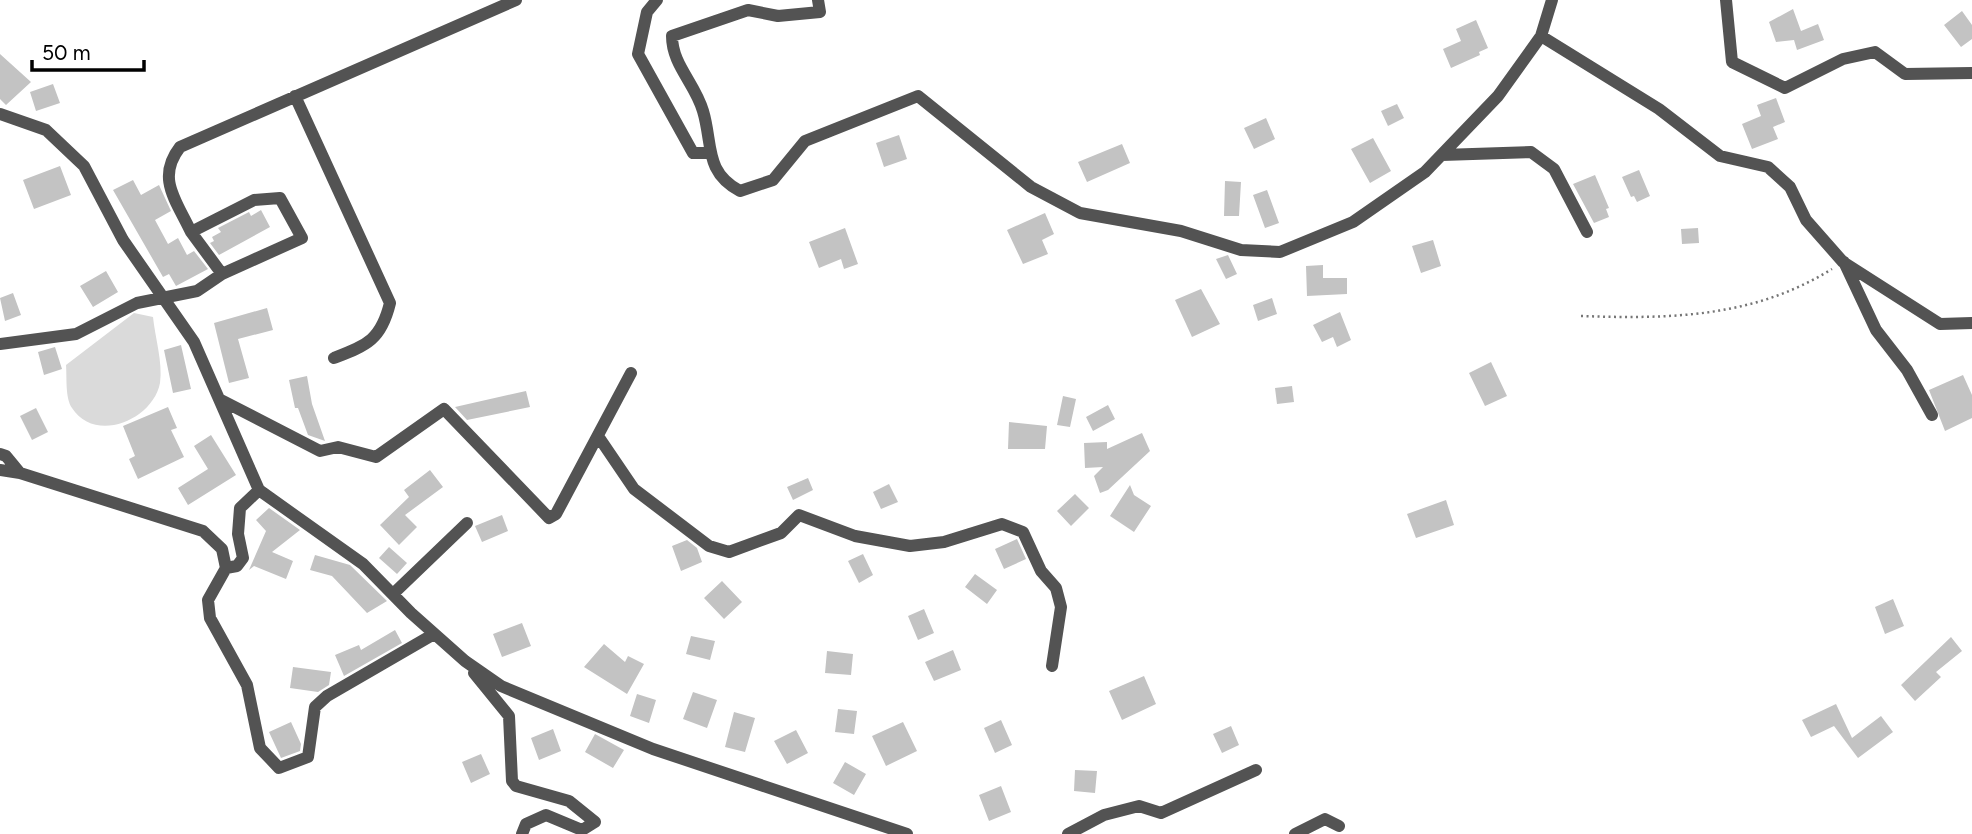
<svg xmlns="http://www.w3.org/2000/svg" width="1972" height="834" viewBox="0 0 1972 834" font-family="Figtree,sans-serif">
<rect width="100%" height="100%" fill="#fff"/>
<path fill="#dadada" d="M 134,313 L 153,317 C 155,337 163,363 160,383 C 153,420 95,444 72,408 C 65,398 67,377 66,365 Z"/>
<path fill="#c3c3c3" d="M 1793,9 L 1801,31 L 1818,24 L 1824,40 L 1797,50 L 1794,40 L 1776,42 L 1769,22 Z
M 1962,11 L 1972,25 L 1972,39 L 1961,47 L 1944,25 Z
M 1476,20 L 1488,48 L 1479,52 L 1480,55 L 1451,68 L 1443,49 L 1461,41 L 1456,29 Z
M 0,54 L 31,82 L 6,105 L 0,99 Z
M 53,84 L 60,103 L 36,111 L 30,92 Z
M 1776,98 L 1785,122 L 1773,127 L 1778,139 L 1752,149 L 1742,124 L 1761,116 L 1757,105 Z
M 1397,104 L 1404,118 L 1388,126 L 1381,111 Z
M 1266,118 L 1275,139 L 1254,149 L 1244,128 Z
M 899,135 L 907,159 L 884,167 L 876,143 Z
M 1373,138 L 1391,171 L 1370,183 L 1351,149 Z
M 1122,144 L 1130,163 L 1087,182 L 1078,162 Z
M 60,166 L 71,195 L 34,209 L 23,180 Z
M 1639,170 L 1650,196 L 1637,202 L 1634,196 L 1631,197 L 1622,177 Z
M 1595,175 L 1609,208 L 1606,209 L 1609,217 L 1594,223 L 1573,184 Z
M 133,180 L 141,195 L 159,185 L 171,211 L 155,220 L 168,244 L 178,238 L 187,255 L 194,251 L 208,269 L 176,286 L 169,274 L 163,277 L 113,190 Z
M 1225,181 L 1241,182 L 1239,216 L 1224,216 Z
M 1267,190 L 1279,223 L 1265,228 L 1253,195 Z
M 261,210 L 270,227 L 219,255 L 210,243 L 214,241 L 212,237 L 221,232 L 218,228 L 249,212 L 251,216 Z
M 1045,213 L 1054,234 L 1042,240 L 1048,254 L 1023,264 L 1007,230 Z
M 845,228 L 858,264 L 844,269 L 841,259 L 819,268 L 809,242 Z
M 1698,228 L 1699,243 L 1682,244 L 1681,229 Z
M 1433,240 L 1441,266 L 1421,273 L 1412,246 Z
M 1228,255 L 1237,274 L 1226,279 L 1216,259 Z
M 1323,265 L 1323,278 L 1347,278 L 1347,294 L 1307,296 L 1306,266 Z
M 106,271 L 118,292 L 93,307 L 80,286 Z
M 1201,289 L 1220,324 L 1192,337 L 1175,300 Z
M 13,293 L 21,315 L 5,321 L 0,298 Z
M 1272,298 L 1277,314 L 1258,321 L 1253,305 Z
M 267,308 L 273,330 L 238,339 L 249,378 L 229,383 L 214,323 Z
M 1340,312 L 1351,340 L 1337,347 L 1333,337 L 1322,342 L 1313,325 Z
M 181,345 L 191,389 L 173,393 L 164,350 Z
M 55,347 L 62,369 L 44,375 L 38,352 Z
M 1491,362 L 1507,396 L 1485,406 L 1469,373 Z
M 1963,375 L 1972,395 L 1972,418 L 1945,431 L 1929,390 Z
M 307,376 L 312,404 L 325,441 L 308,435 L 298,408 L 295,408 L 289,380 Z
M 1292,386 L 1294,402 L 1277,404 L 1275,388 Z
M 526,391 L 530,407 L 467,420 L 455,407 Z
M 1063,396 L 1076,399 L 1070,427 L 1057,425 Z
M 1108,405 L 1115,419 L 1093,431 L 1086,417 Z
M 168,407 L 177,428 L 171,430 L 184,457 L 138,479 L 129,459 L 135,456 L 123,426 Z
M 36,408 L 48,432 L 32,440 L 20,416 Z
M 1009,422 L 1047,426 L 1045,449 L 1008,449 Z
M 1142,433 L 1150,451 L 1108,490 L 1100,493 L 1094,476 L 1103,467 L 1085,468 L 1084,443 L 1107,442 L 1107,449 Z
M 211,435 L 236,475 L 188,505 L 178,488 L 208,469 L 194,446 Z
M 430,470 L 443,487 L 405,515 L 417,527 L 399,545 L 380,525 L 409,497 L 404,490 Z
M 808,478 L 813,490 L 793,500 L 787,487 Z
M 889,484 L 898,502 L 881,509 L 873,492 Z
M 1130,485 L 1134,495 L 1151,506 L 1134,532 L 1110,516 Z
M 1075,494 L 1089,508 L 1071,526 L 1057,511 Z
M 1446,500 L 1454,525 L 1416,538 L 1407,514 Z
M 269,508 L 300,530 L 272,552 L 293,561 L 286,579 L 254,566 L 249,570 L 266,531 L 256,520 Z
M 502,515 L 508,531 L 482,542 L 475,526 Z
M 1017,539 L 1026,559 L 1004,569 L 995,549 Z
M 687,540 L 697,548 L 702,562 L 681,571 L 672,546 Z
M 389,547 L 407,563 L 397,574 L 379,558 Z
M 863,554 L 873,575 L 859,583 L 848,561 Z
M 315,555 L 350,565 L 387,601 L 367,613 L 332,576 L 310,570 Z
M 975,574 L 997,590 L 987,604 L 965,587 Z
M 722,581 L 742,602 L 724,619 L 704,598 Z
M 1893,599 L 1904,626 L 1885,634 L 1875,607 Z
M 924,609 L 934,633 L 918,640 L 908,616 Z
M 522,623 L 531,646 L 502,657 L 493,634 Z
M 395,630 L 402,643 L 344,676 L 335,655 L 359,645 L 361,650 Z
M 691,636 L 715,641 L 710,660 L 686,654 Z
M 1951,637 L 1962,651 L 1936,672 L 1941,677 L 1915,701 L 1901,685 Z
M 604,644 L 625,662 L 628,656 L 644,664 L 627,694 L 584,667 Z
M 953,650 L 961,670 L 934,681 L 925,662 Z
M 827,651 L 853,654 L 851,675 L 825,673 Z
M 293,667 L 331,672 L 329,685 L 318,692 L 290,688 Z
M 1144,676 L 1156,704 L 1122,720 L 1109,691 Z
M 693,692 L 717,700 L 707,728 L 683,719 Z
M 637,694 L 656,700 L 649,723 L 630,716 Z
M 1836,704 L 1852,738 L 1881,716 L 1893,732 L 1858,758 L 1834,726 L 1811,737 L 1802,720 Z
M 838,709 L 857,711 L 854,734 L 835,732 Z
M 734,712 L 755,718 L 745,752 L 725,747 Z
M 1001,720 L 1012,745 L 995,753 L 984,728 Z
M 291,722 L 301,744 L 300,751 L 281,758 L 269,732 Z
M 903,722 L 917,751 L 886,766 L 872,736 Z
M 1231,726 L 1239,745 L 1222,753 L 1213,734 Z
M 553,729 L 561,751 L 539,760 L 531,738 Z
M 796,730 L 808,753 L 787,764 L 774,741 Z
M 595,734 L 624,750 L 613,768 L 585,752 Z
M 481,754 L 490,774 L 471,783 L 462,762 Z
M 845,762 L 866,774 L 854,795 L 833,783 Z
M 1075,770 L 1097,771 L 1095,793 L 1074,791 Z
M 1001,786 L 1011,812 L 989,821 L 979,795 Z"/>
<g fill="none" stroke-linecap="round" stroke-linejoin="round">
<path stroke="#757575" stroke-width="2.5" stroke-dasharray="2 3.5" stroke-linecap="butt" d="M 1581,316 C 1670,319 1753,318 1832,269"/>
<path stroke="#535353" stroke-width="12" d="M 657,0 L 647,12 L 638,54 L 693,153 L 709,153
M 818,0 L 820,12 L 778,16 L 748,10 L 672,36 C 672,65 695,83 703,111 C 713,144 704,172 740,191 L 773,180 L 805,141 L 918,96 L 1031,187 L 1080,213 L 1181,231 L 1241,250 L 1280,252 L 1353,222 L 1425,172 L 1498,96 L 1541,36 L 1552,0
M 1726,0 L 1732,62 L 1785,88 L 1843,59 L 1875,52 L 1905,74 L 1972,73
M 1541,36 L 1659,109 L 1720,156 L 1768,167 L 1790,187 L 1806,220 L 1843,262 L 1940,324 L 1972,323
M 295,96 L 390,303 C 381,340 367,345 334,358
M 0,114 L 46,130 L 84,166 L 123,240 L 194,342 L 259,490
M 1442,155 L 1531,152 L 1554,169 L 1587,232
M 191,232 C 176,200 156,178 180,147 L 516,0
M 1844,262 L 1876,330 L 1907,370 L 1932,415
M 0,344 L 76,334 L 137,303 L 197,291 L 222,274 L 302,238 L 280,198 L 254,200 L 191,232 L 222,274
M 219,399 L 320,451 L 338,447 L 376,457 L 444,409 L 549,518 L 556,514 L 631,373
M 598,436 L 634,489 L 709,546 L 729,552 L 781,533 L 799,515 L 855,536 L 910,546 L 944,542 L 1002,524 L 1023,532 L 1041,571 L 1056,588 L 1061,607 L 1052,666
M 0,454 L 6,456 L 20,473
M 0,470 L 20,473 L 203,531 L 222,549 L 226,568 L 237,566 L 243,558 L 238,534 L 240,508 L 259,490 L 363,564 L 411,613 L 465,661 L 501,686 L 653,749 L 907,834
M 226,568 L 208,600 L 210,618 L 247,685 L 260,748 L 279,768 L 308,757 L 315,707 L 327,696 L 434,634
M 393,594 L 467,523
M 474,673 L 509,716 L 512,781 L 516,786 L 569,801 L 595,822 L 582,830 L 546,815 L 526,824 L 522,834
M 1068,834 L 1104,815 L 1139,806 L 1161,813 L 1256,770
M 1295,834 L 1325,819 L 1339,826"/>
</g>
<path d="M32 60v10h112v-10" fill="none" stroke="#000000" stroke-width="3.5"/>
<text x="42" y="60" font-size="21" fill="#000000" stroke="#ffffff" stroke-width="5" paint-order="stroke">50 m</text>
</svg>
